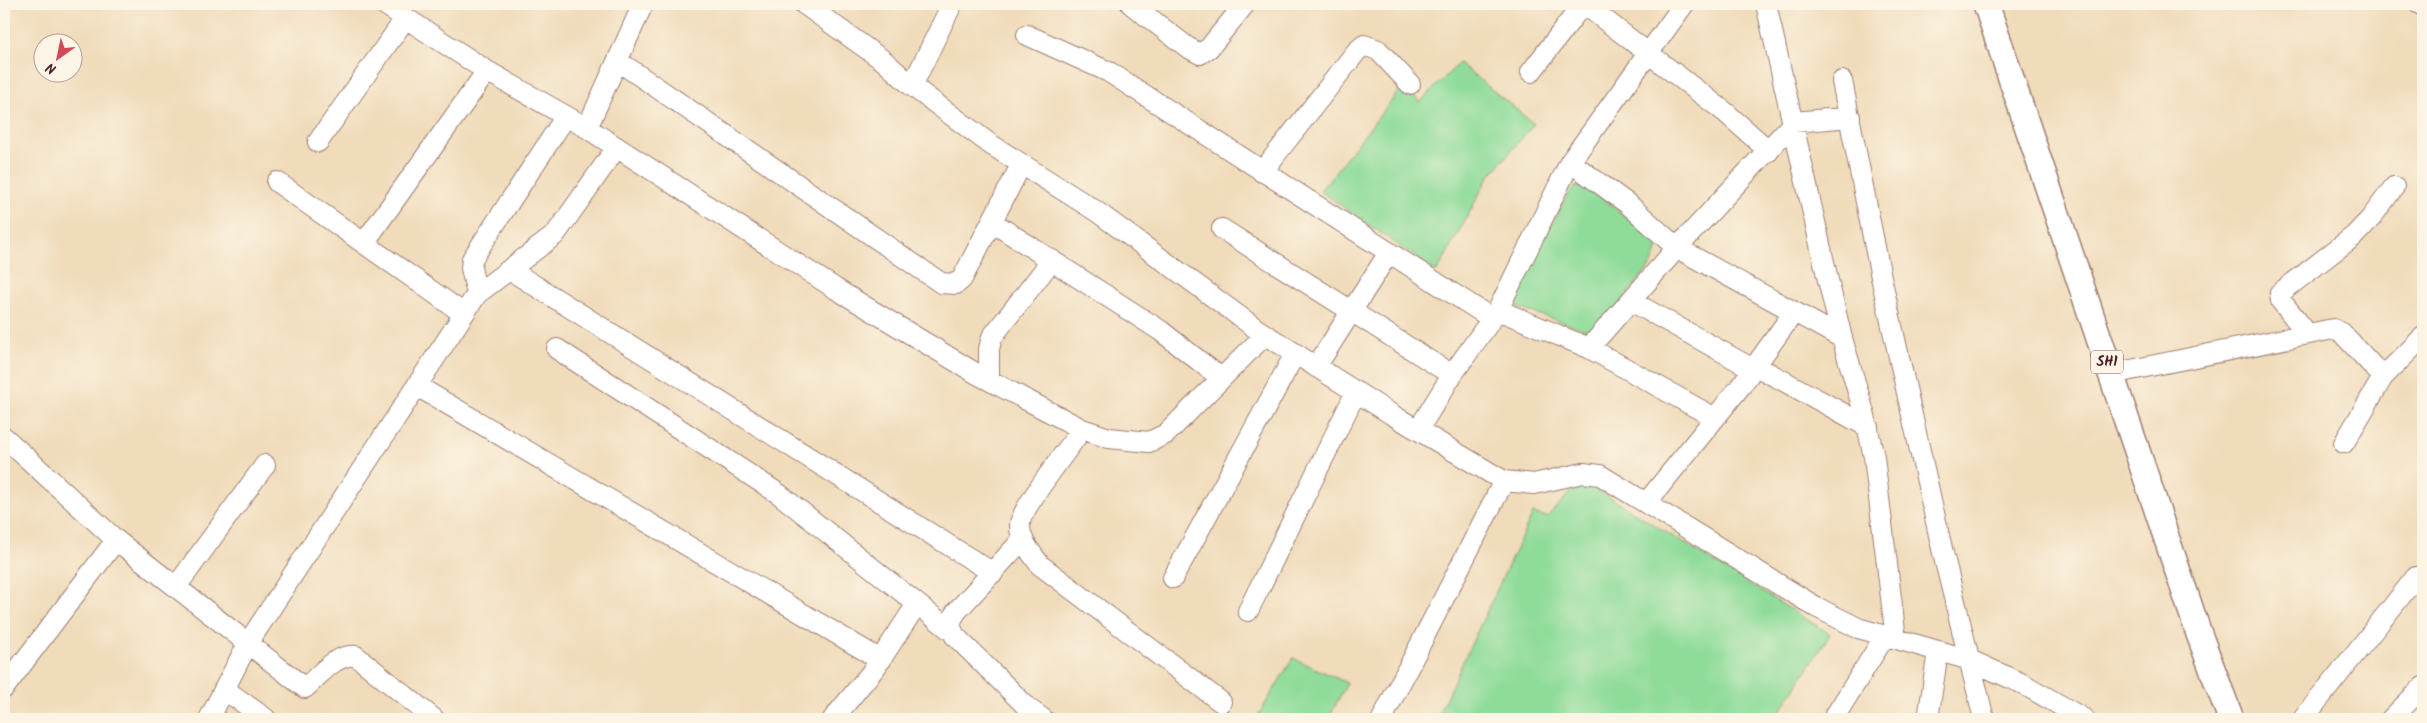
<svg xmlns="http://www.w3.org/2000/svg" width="2427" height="723" viewBox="0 0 2427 723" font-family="Kalam,sans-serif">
<rect width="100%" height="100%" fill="#fcf5e5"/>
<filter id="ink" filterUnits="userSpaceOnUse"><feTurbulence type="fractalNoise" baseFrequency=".02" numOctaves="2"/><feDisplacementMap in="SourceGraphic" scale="10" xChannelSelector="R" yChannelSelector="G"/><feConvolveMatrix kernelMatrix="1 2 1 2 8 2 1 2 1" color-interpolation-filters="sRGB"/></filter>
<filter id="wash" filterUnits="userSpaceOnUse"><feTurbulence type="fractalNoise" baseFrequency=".0096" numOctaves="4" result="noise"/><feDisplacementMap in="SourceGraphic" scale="20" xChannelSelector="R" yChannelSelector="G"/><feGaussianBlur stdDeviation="1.12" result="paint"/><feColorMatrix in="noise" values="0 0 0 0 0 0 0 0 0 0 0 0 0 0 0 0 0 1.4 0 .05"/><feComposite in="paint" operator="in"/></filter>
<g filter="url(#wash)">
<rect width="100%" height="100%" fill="#f0dbba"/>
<path fill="#8fdc9a" stroke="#6c7e62" d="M 1459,63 L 1534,124 L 1488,178 L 1437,272 L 1320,191 L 1403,86 L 1420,102 Z
M 1576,186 L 1587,187 L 1595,192 L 1659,244 L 1652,264 L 1603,324 L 1587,330 L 1509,305 L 1568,194 Z
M 1582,480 L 1830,634 L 1775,719 L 1436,719 L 1533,513 L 1547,517 Z
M 1293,658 L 1347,683 L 1328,719 L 1256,719 Z"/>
</g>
<g filter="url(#ink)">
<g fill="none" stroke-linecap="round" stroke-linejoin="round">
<g stroke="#9d7d72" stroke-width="22">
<path id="minor" d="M 384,4 L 487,71 L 587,128 L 836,289 L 977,374 L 1082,429 L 1109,438 L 1149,442 L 1166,434 L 1265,335
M 804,4 L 884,61 L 912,86 L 990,144 L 1096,211 L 1258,330 L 1391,414 L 1504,481 L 1534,484 L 1583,473 L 1600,475 L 1816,607 L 1858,628 L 1970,660 L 2023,684 L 2084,719
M 1131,4 L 1187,47 L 1200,54 L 1209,48 L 1245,4
M 1584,4 L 1725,112 L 1769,151
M 1766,4 L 1828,280 L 1842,338 L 1865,416 L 1874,457 L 1896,639
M 2420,4 L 2423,6
M 1027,35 L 1109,72 L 1491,318
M 618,61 L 941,283 L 956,284 L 962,279 L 1021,165
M 1531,72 L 1583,4
M 1842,81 L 1881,277 L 1943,553 L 1984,719
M 912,86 L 952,4
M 587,128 L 643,4
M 318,142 L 405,19
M 1570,162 L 1628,204 L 1677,248 L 1842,338
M 1262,172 L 1356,52 L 1364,45 L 1378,50 L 1410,84
M 277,182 L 464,314
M 992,222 L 1161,331 L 1221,378
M 1222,229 L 1452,375
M 364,243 L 487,71
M 510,270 L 993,573
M 477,294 L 471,268 L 472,259 L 566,116
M 1631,301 L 1753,369
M 1498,310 L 1589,348 L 1715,418
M 2306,332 L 2281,301 L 2280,293 L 2354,236 L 2371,218 L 2394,187
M 1589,348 L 1677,248 L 1794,122 L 1850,117
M 557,349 L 779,494 L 950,630
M 1756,366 L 1868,427
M 1316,367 L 1388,254
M 2111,374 L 2333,329 L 2342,333 L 2383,377
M 989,380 L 989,349 L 992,337 L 1052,260
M 417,386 L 881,660
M 1082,429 C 1071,445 1020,510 1020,524 C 1019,540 1031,552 1040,565 L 1221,702
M 1418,430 L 1452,375 L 1498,310 L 1570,162 L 1684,4
M 4,437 L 116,540 L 305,688 C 320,675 335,654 356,656 L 434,719
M 2344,443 L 2383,377 L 2423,337
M 1647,502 L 1740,387 L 1794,312
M 1022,540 L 956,612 L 949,624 L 955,636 L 1029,709 L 1043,719
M 1173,578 L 1295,354
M 176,587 L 265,465
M 1248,611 L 1356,392
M 4,688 L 116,540
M 224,689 L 266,719
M 209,719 L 248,643 L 477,294 L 555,235 L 617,147
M 833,719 L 875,668 L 917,604
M 1382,719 L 1504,481
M 1833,719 L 1885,636
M 1928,719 L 1938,651
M 2303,719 L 2416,577
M 2391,719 L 2423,687"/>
</g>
<g stroke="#9d7d72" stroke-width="28">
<path id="major" d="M 1986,4 L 2199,634 L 2231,719"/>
</g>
<use href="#minor" stroke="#fff" stroke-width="20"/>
<use href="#major" stroke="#fff" stroke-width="25"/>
</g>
</g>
<g text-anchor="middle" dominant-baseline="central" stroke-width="4" stroke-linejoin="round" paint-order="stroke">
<rect fill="#fcf5e5" stroke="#7f5f63" stroke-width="1" x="2091" y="350.5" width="32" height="23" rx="4"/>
<g font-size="14" font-weight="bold" fill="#4a1f2b">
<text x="2107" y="362">SH1</text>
</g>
</g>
<rect width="2427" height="723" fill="none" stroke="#fcf5e5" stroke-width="20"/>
<g transform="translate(58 58) rotate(213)"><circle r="24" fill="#fcf5e5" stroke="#b59f9b"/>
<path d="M0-4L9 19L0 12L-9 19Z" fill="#d1495b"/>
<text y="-8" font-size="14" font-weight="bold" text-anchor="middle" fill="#4a1f2b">N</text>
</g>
</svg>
